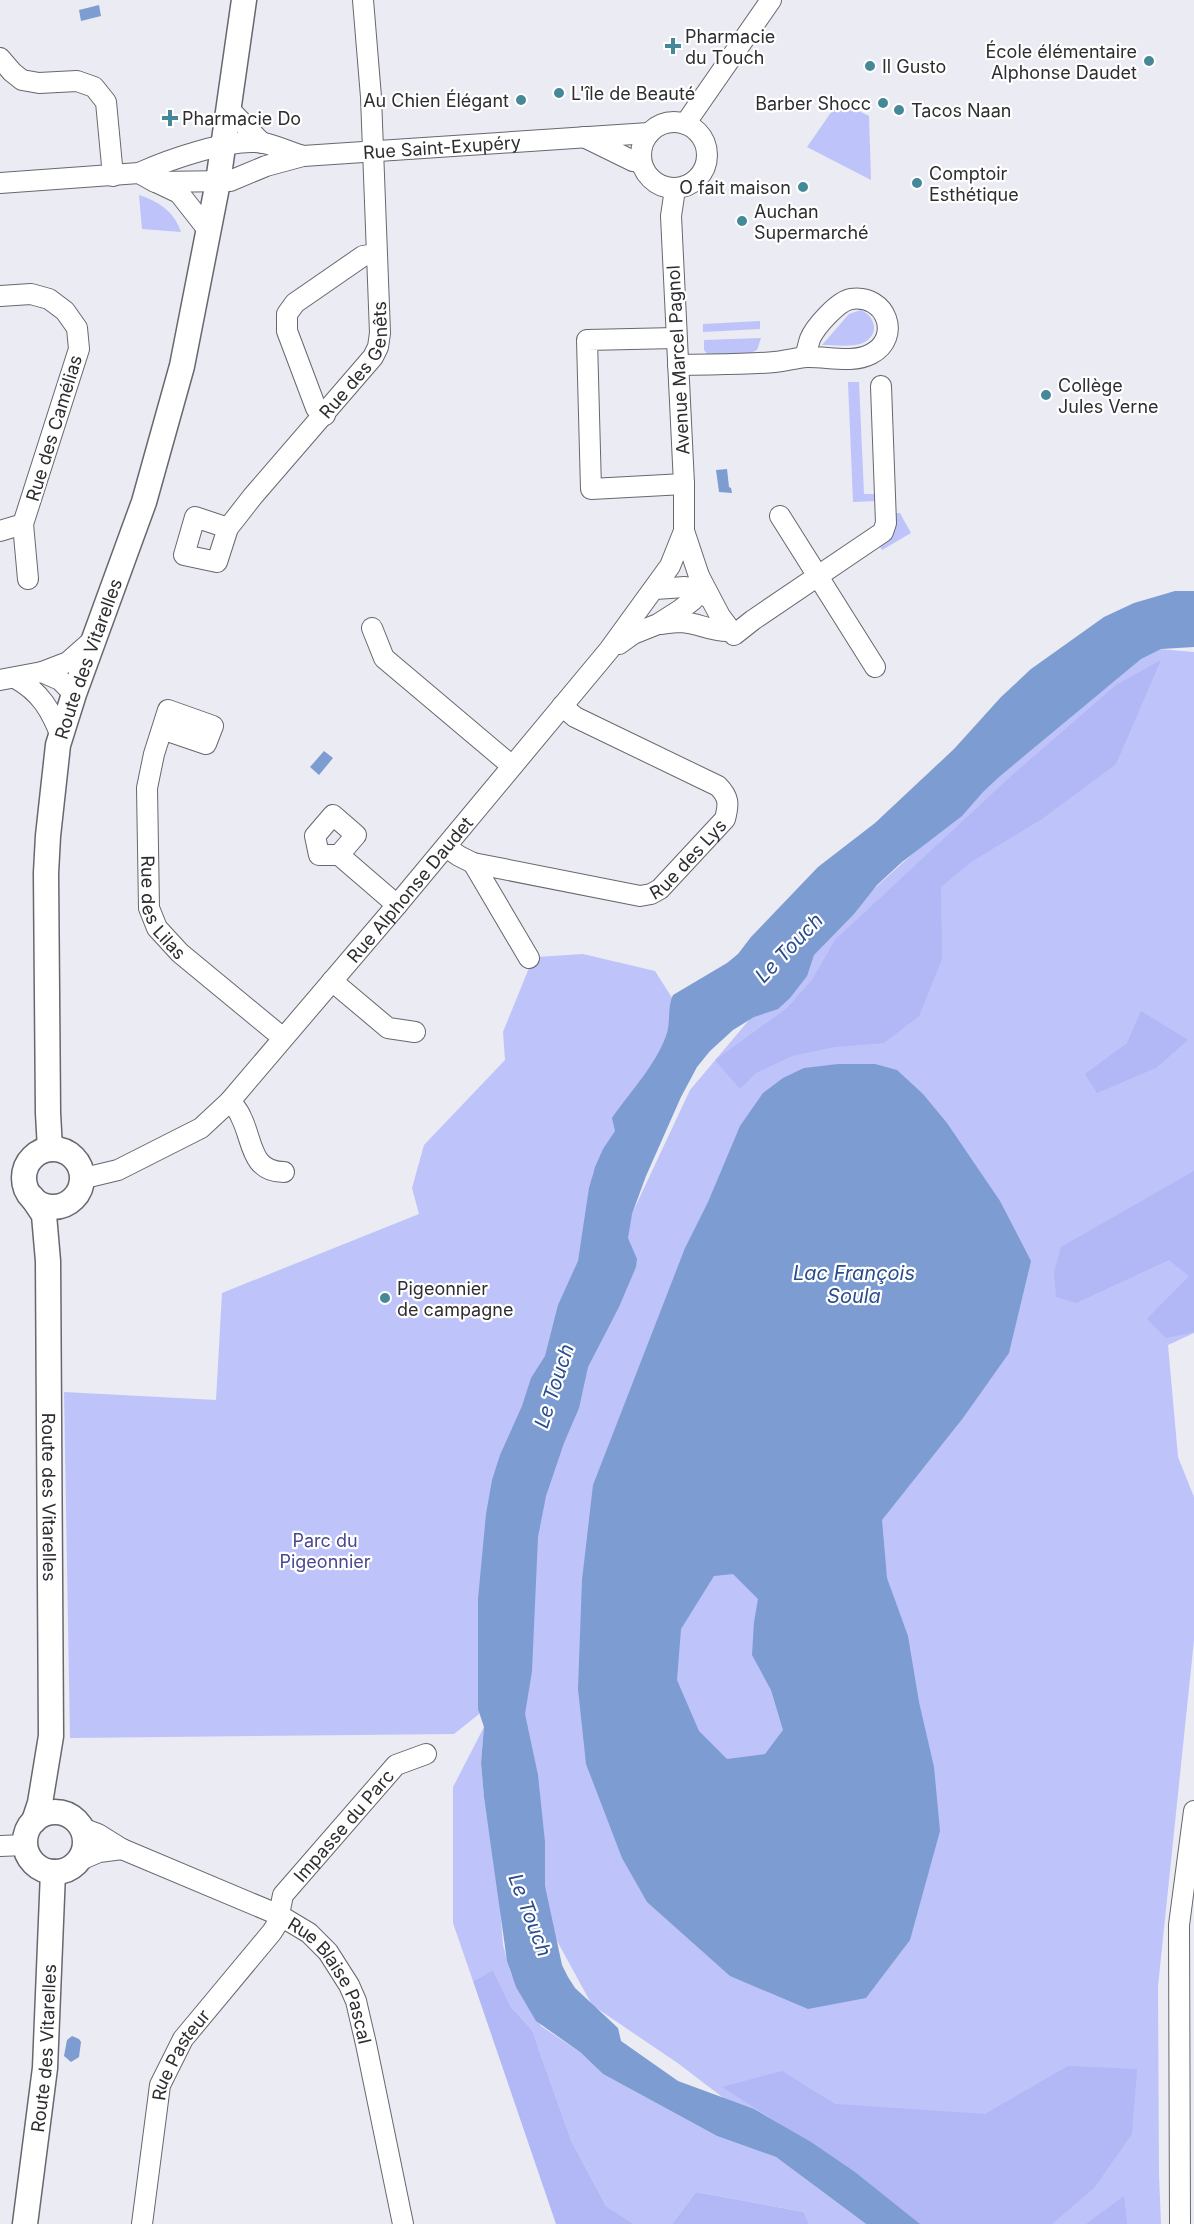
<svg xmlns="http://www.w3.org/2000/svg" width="1194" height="2224" viewBox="0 0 1194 2224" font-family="Inter,sans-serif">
<rect width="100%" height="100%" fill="#eaebf3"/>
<path fill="#bec3fa" d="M 839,101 L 869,116 L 871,180 L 807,147 Z
M 139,195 C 158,201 175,212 181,232 L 142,229 Z
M 861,310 C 878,318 879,338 860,344 C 849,347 833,345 822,345 L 849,314 Z
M 760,321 L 760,329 L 703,332 L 703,324 Z
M 761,338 L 757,350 L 747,355 L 708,355 L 704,350 L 704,340 Z
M 848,382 L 859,382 L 864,494 L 878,494 L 878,501 L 853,502 Z
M 895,513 L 900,513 L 911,533 L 882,550 L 879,545 L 894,527 Z
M 1147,648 L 1194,652 L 1194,1333 L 1168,1345 L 1178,1457 L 1194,1497 L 1194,1640 L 1158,1986 L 1159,2175 L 1161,2224 L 886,2224 L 879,2217 L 679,2064 L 592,2005 L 550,1928 L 514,1752 L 536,1510 L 592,1299 L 690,1090 L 814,943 L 1127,660 Z
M 583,954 L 655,971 L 683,1015 L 593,1173 L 577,1268 L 479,1714 L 454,1734 L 70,1738 L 64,1392 L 216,1400 L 222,1293 L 419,1214 L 412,1188 L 424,1145 L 505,1060 L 503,1032 L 529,968 L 537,957 Z
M 484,1727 L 481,1763 L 484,1797 L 499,1895 L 503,1945 L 511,1974 L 541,2026 L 580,2052 L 603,2074 L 717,2136 L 776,2157 L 866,2224 L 809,2224 L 804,2212 L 696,2192 L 672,2224 L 634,2224 L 606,2206 L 571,2140 L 532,2030 L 511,2007 L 493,1970 L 473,1981 L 453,1923 L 453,1787 Z"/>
<path fill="#b2b7f5" d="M 1161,660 L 1116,764 L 1042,819 L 971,862 L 941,887 L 942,959 L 919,1016 L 884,1043 L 834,1047 L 792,1056 L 756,1073 L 740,1089 L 715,1060 L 786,1009 L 812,980 L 835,940 L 1009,778 L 1116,685 Z
M 1141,1011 L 1188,1040 L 1156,1068 L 1097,1093 L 1085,1074 L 1127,1043 Z
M 1194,1171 L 1194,1332 L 1166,1338 L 1147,1319 L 1189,1276 L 1169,1260 L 1076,1303 L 1056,1297 L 1054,1272 L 1061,1247 Z
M 493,1970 L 511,2007 L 532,2030 L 571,2140 L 606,2206 L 634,2224 L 556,2224 L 473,1981 Z
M 1068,2066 L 1137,2069 L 1132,2134 L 1094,2188 L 1052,2224 L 920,2224 L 855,2172 L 722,2087 L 782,2071 L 835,2104 L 985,2114 Z
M 696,2192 L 804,2212 L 809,2224 L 672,2224 Z
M 1124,2196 L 1127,2224 L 1086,2224 Z"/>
<path fill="#7d9cd1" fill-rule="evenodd" d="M 99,5 L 101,16 L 81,21 L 79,10 Z
M 727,469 L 729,487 L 731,488 L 732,493 L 719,492 L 716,470 Z
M 1175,591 L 1194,591 L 1194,647 L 1161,649 L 1141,659 L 999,777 L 983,792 L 962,816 L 902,862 L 877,885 L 854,914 L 814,955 L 807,976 L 790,998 L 778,1009 L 754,1017 L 733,1030 L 710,1051 L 697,1067 L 681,1097 L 646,1176 L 632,1214 L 628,1238 L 637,1259 L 636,1267 L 619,1307 L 588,1367 L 579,1408 L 564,1443 L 546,1496 L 538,1537 L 532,1671 L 525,1714 L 538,1775 L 545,1842 L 545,1886 L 562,1965 L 568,1977 L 575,1988 L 618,2028 L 621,2041 L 678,2081 L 754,2109 L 811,2142 L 855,2172 L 920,2224 L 866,2224 L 776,2157 L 717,2136 L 603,2074 L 580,2052 L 536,2021 L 516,1987 L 507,1961 L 484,1797 L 481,1763 L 484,1727 L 478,1709 L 478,1599 L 486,1514 L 492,1480 L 500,1455 L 522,1406 L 531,1378 L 545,1356 L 558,1305 L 578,1261 L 589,1188 L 595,1167 L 603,1149 L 615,1131 L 612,1118 C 630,1092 655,1066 666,1036 C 671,1023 667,1008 673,995 L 727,963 L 738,954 L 751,937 L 818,867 L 875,823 L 954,749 L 1001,697 L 1031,669 L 1104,617 L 1134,603 Z
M 324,751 L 333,758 L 319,775 L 310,767 Z
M 838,1064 L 875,1064 L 897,1070 L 923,1094 L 947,1123 L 1000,1201 L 1031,1261 L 1009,1353 L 963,1418 L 882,1520 L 887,1578 L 908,1636 L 919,1702 L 934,1767 L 940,1831 L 910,1940 L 866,1998 L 808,2009 L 730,1976 L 647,1902 L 622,1858 L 586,1764 L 578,1689 L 582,1580 L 593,1485 L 685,1248 L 708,1202 L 740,1126 L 763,1093 L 783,1078 L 804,1068 ZM 733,1574 L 758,1599 L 754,1622 L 752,1655 L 771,1690 L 783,1730 L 765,1754 L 727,1759 L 699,1731 L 677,1680 L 681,1629 L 714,1576 Z
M 72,2036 L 79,2039 L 81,2042 L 79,2057 L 71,2062 L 64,2056 L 67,2040 Z"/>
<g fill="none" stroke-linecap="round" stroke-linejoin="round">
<g stroke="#67686e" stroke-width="22">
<g id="minor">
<path d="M 0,58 L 12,72 L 22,80 L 39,83 L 77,81 L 94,87 L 106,102 L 113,176"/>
<path d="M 228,108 L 262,143"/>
<circle cx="674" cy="155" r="33"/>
<path d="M 685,124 L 771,0"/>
<path d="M 584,137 L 633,161 L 641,162"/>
<path id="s1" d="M 139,173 L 155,182 L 230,181 L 266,166 L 303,156 L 649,133"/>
<path d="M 0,183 L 139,173 C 168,160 232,137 264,143 C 277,146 290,152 303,156"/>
<path d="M 158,183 L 179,193 L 208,230"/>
<path d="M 0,296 L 31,294 L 49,299 L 65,311 L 77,328 L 79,349 L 23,524 L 0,531"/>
<path d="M 676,338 L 587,340 L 591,489 L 684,484"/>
<path d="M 678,365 C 710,364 743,365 775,362 C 785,361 796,358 806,357 C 826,356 852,364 871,354 C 902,338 887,294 851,299 C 838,301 815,327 810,339 C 808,345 807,351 805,357"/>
<path d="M 325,415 L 316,408 L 287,331 L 287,314 L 295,303 L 363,256 L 376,254"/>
<path d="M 780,516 L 875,667"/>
<path d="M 23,524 L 28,579"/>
<path id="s2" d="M 228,528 L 195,517 L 184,555 L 217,562 L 228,528 L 253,496 L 373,357 L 378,347 L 380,333 L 371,97 L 363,0"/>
<path d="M 699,576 L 720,616 L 734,635 L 753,620 L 883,532 L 886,523 L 881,386"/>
<path d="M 655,589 L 685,587 L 708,597"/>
<path d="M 662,624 C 668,623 675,622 681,622 C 699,623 712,632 729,631"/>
<path d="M 372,628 L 384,658 L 512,766"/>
<path d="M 619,644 L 633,634 L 658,624 L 680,610 L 693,600 L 696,592 L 699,576 L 684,531 L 684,484 L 671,216 L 675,189"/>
<path d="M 42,672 L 68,662 L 94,639"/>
<path d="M 15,678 C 41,692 51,711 61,736"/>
<path d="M 0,680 L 42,672 L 60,680 L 74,694"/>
<path id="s3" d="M 162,729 L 206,744 L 213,726 L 168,710 L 154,754 L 147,788 L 149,908 L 157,928 L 180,953 L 283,1038"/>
<path id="s4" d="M 446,847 L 459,856 L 473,863 L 640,896 L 651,894 L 660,889 L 725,819 C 729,804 729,797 718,786 L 575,717 L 562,706"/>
<path d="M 339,855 L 356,835 L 333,815 L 315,836 L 319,855 L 339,855 L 397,905"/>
<path d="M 473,863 L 529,958"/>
<path d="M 332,981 L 388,1028 L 415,1032"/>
<path d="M 230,1101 C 234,1106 239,1111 241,1117 C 253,1140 250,1172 284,1172"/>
<path id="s5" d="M 82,1174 L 93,1176 L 118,1170 L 201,1128 L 230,1101 L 397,905 L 609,650 L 670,566 L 684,531"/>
<path id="s6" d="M 82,1828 L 98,1834 L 122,1849 L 279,1915 L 309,1933 L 328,1952 L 349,1985 L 356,2001 L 366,2044 L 403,2224"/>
<path d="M 0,1846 L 25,1845"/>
<path d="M 78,1861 L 99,1852 L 122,1849"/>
<path id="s7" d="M 142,2224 L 160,2085 L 183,2039 L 272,1932 L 277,1924 L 283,1895 L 396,1765 L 426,1754"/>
<path d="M 1180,2224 L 1179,1925 L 1194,1811"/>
</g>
</g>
<g stroke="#67686e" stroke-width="27">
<g id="major">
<path id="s8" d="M 50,1149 L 48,1113 L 46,873 L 48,836 L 58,745 L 74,694 L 144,502 L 182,366 L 218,182 L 244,0"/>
<circle cx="53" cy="1178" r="29"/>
<path id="s9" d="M 32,1197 L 44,1215 L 48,1261 L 51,1736 L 40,1803 L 34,1821"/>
<circle cx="55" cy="1842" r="30"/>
<path id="s10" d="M 25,2224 L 45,2068 L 53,1872"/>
</g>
</g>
<use href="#minor" stroke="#fff" stroke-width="20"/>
<use href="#major" stroke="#fff" stroke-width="24"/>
</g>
<g fill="#458998" stroke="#fff" stroke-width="2">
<path d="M670 37h6v6h6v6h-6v6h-6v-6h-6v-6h6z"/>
<circle cx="1149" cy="61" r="6"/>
<circle cx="870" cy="66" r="6"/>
<circle cx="559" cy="93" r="6"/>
<circle cx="521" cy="100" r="6"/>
<circle cx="883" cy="103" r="6"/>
<circle cx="899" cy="110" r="6"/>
<path d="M167 109h6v6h6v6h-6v6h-6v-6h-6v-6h6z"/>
<circle cx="917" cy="183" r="6"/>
<circle cx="803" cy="187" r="6"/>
<circle cx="742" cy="221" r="6"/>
<circle cx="1046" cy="395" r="6"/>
<circle cx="385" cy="1298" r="6"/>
</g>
<g text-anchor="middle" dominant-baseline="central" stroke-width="4.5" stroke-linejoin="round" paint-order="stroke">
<g font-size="18" fill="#2e2e31" stroke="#fff" text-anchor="start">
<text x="685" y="36">Pharmacie<tspan x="685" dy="21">du Touch</tspan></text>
<text x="1137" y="51" text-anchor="end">École élémentaire<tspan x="1137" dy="21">Alphonse Daudet</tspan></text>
<text x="882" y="66">Il Gusto</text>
<text x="571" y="93">L'île de Beauté</text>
<text x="509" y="100" text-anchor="end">Au Chien Élégant</text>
<text x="871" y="103" text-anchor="end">Barber Shocc</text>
<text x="911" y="110">Tacos Naan</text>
<text x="182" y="118">Pharmacie Do</text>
<text x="929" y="173">Comptoir<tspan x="929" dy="21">Esthétique</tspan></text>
<text x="791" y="187" text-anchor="end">O fait maison</text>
<text x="754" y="211">Auchan<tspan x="754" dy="21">Supermarché</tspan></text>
<text x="1058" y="385">Collège<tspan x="1058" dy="21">Jules Verne</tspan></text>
<text x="397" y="1288">Pigeonnier<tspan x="397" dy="21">de campagne</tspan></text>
</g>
<g font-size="18" fill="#2e2e31" stroke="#fff">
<text stroke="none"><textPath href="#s1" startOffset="310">Rue Saint-Exupéry</textPath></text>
<text stroke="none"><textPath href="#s2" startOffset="358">Rue des Genêts</textPath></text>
<text transform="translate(678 360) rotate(-93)">Avenue Marcel Pagnol</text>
<text transform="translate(54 428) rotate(-73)">Rue des Camélias</text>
<text stroke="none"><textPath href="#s8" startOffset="496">Route des Vitarelles</textPath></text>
<text stroke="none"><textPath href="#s4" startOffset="264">Rue des Lys</textPath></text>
<text stroke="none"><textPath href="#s5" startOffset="447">Rue Alphonse Daudet</textPath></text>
<text stroke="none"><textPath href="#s3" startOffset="318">Rue des Lilas</textPath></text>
<text stroke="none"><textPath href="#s9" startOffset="304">Route des Vitarelles</textPath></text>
<text stroke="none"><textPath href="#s7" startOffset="462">Impasse du Parc</textPath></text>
<text stroke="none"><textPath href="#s6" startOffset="303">Rue Blaise Pascal</textPath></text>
<text stroke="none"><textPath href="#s10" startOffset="177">Route des Vitarelles</textPath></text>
<text stroke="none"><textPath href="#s7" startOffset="176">Rue Pasteur</textPath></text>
</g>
<g font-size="18" fill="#484891" stroke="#fff">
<text x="325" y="1540">Parc du<tspan x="325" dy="21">Pigeonnier</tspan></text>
</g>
<g font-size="20" font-style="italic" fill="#294d8f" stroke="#fff">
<text transform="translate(789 948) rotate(-46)">Le Touch</text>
<text x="854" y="1273">Lac François<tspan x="854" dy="23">Soula</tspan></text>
<text transform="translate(554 1386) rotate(-72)">Le Touch</text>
<text transform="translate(530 1915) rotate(69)">Le Touch</text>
</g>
</g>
</svg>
